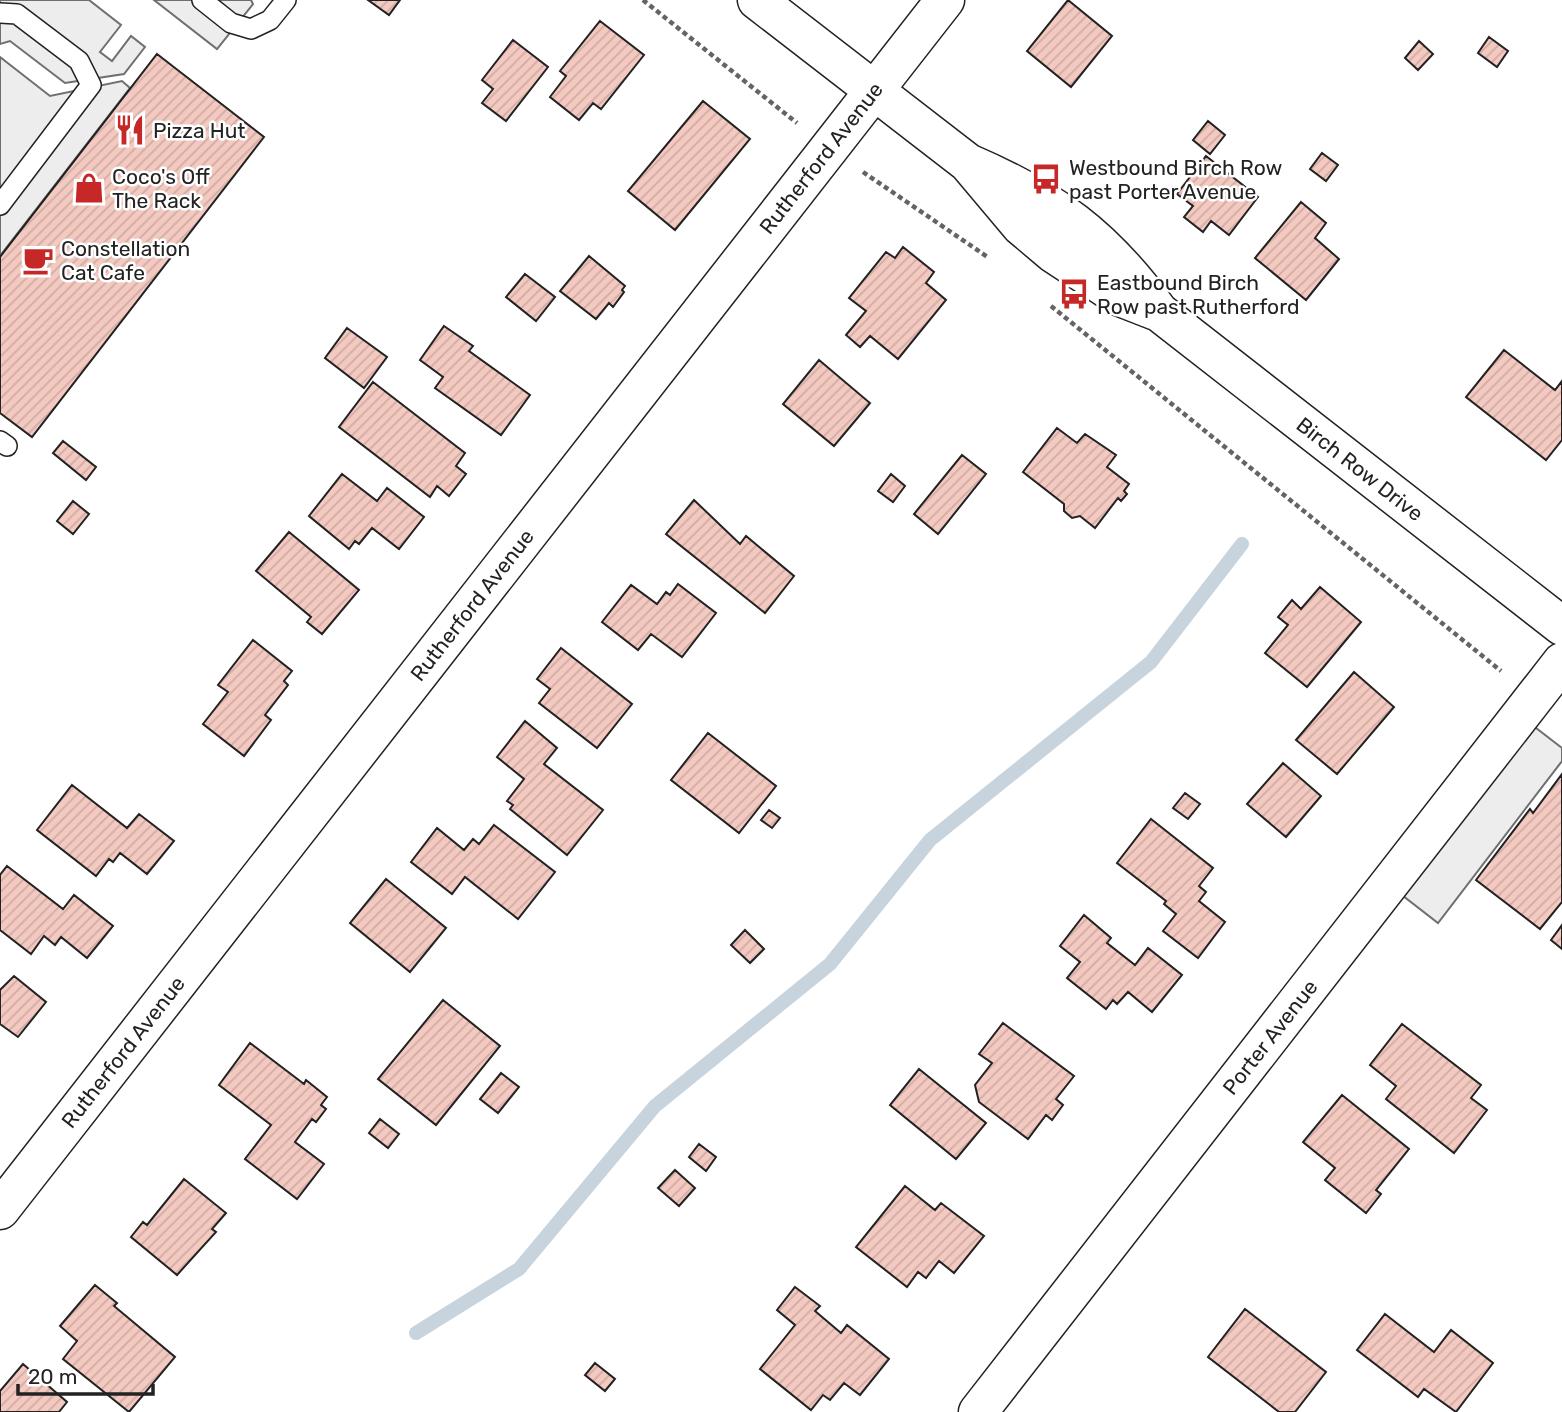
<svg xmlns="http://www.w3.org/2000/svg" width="1562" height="1412" viewBox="0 0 1562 1412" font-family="Rubik,sans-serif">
<defs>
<pattern id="building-hatch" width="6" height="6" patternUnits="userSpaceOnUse" patternTransform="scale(1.75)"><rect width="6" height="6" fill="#f3c9c0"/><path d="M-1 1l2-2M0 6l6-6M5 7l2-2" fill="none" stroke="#d0aca5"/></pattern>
</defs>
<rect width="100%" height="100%" fill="#fff"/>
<path fill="#ededed" stroke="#6f6f6f" stroke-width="2" d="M 0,0 L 89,0 L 121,25 L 100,52 L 112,61 L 131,36 L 145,47 L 124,74 L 65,83 L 10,41 L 0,44 Z
M 154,0 L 251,0 L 253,4 L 217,49 Z
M 0,57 L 50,96 L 122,81 L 130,88 L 0,256 Z
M 1519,715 L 1562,748 L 1562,761 L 1438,923 L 1389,885 Z"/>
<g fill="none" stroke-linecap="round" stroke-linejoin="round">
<path stroke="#c7d3dd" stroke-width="14" d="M 416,1333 L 519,1269 L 655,1106 L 830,964 L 930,840 L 1151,662 L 1242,544"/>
</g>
<path fill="url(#building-hatch)" stroke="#222" stroke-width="2" d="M 368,0 L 400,0 L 389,15 Z
M 1068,0 L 1112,36 L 1071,87 L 1027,51 Z
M 600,21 L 644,55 L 601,109 L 593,103 L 579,120 L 550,97 L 566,76 L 560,71 Z
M 1489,37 L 1508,51 L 1497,67 L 1478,53 Z
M 513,40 L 548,67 L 506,121 L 482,103 L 493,89 L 482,80 Z
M 1419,41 L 1433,54 L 1418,70 L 1405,58 Z
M 157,54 L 264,137 L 32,437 L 0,413 L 0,257 Z
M 703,101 L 750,139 L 675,230 L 628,191 Z
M 1208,121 L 1225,135 L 1210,154 L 1193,140 Z
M 1322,153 L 1338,165 L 1326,181 L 1310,169 Z
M 1206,156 L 1258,197 L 1229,235 L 1211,221 L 1203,232 L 1184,217 L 1193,206 L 1177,194 Z
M 1301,202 L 1326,223 L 1315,238 L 1339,259 L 1306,300 L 1255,258 Z
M 903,247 L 934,272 L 926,283 L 946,300 L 898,359 L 870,336 L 860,347 L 846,335 L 866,311 L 849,298 L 886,252 L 895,258 Z
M 589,256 L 625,286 L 622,290 L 624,292 L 613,307 L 609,303 L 596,319 L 560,291 Z
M 525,274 L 555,297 L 536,321 L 506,297 Z
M 444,326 L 473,346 L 469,351 L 530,395 L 501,435 L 435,388 L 443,377 L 420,360 Z
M 347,328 L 387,357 L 364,388 L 325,358 Z
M 1504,350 L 1555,390 L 1562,381 L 1562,440 L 1546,460 L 1466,397 Z
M 819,360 L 870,403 L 834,446 L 783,404 Z
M 373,382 L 465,453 L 456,466 L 466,474 L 449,496 L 437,486 L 430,497 L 339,427 Z
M 1057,428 L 1077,443 L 1085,434 L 1116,455 L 1107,467 L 1129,484 L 1124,491 L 1127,494 L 1121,501 L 1118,498 L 1095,528 L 1080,516 L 1072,518 L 1064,511 L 1064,504 L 1023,472 Z
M 63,441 L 96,467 L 86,480 L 53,453 Z
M 962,455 L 986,474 L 938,534 L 914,514 Z
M 342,474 L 377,501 L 387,488 L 424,517 L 399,549 L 372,528 L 359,544 L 355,541 L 349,549 L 309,516 Z
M 891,474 L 905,486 L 893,502 L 878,491 Z
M 694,500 L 740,544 L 746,536 L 794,576 L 765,613 L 666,534 Z
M 73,501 L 89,514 L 73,534 L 57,521 Z
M 289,532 L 359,590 L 322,634 L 307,622 L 311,617 L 256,571 Z
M 678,584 L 716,613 L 682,657 L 651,634 L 638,650 L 602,622 L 631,585 L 657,604 L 666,592 L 670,595 Z
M 1320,587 L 1361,622 L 1307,687 L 1265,653 L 1288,625 L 1278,617 L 1292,600 L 1301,609 Z
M 253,640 L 292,671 L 284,681 L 288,685 L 265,715 L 271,720 L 244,756 L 203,724 L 228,692 L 218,685 Z
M 561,648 L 632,704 L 597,748 L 539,703 L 550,689 L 537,679 Z
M 1354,672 L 1394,707 L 1337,774 L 1296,740 Z
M 525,721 L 557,748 L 544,764 L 603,810 L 567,855 L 510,809 L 513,805 L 507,801 L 524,779 L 497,757 Z
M 708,733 L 776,786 L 739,833 L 671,780 Z
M 1283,763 L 1321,796 L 1286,837 L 1247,804 Z
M 1562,774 L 1562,902 L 1540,929 L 1476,880 L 1530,809 L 1533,813 Z
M 72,785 L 127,828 L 139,814 L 174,841 L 147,874 L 120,853 L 113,862 L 109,859 L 96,876 L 37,830 Z
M 1185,793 L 1200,804 L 1188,819 L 1173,808 Z
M 769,810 L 780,818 L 772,828 L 761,820 Z
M 1151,819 L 1213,868 L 1199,886 L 1206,892 L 1199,901 L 1225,922 L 1198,958 L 1163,931 L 1176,914 L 1164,904 L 1166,901 L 1117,863 Z
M 494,825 L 555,872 L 518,919 L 465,877 L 452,894 L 411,862 L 437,828 L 464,850 L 473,839 L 479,844 Z
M 7,866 L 63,909 L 74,895 L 113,926 L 87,958 L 61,937 L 55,945 L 44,936 L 31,954 L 0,930 L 0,875 Z
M 386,879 L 446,928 L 410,972 L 350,923 Z
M 1084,915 L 1111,938 L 1107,943 L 1135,965 L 1148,948 L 1182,975 L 1152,1012 L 1128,992 L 1117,1004 L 1113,1000 L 1106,1009 L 1067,978 L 1080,962 L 1060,946 Z
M 1562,925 L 1562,949 L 1551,940 Z
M 745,930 L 764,949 L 750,963 L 731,945 Z
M 14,976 L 46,1002 L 18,1037 L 0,1024 L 0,990 Z
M 443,1000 L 500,1046 L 436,1125 L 378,1079 Z
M 1003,1023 L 1074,1076 L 1056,1099 L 1063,1105 L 1052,1120 L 1046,1115 L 1028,1139 L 979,1102 L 975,1085 L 992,1063 L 979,1054 Z
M 1402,1024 L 1481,1085 L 1471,1098 L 1487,1110 L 1454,1153 L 1386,1099 L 1396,1086 L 1370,1065 Z
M 250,1043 L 304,1084 L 306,1080 L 327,1097 L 321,1105 L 326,1109 L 316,1122 L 312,1119 L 295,1142 L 324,1164 L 297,1199 L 245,1159 L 271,1125 L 219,1085 Z
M 919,1069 L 986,1123 L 956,1159 L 890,1105 Z
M 501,1073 L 519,1087 L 498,1113 L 480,1099 Z
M 1342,1095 L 1409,1149 L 1376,1190 L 1381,1194 L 1366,1213 L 1325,1180 L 1335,1168 L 1303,1142 Z
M 380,1119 L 399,1134 L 388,1148 L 369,1133 Z
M 699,1144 L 716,1157 L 706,1171 L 689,1157 Z
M 675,1170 L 695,1188 L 679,1206 L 658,1188 Z
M 184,1179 L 226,1213 L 212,1229 L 216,1232 L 177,1275 L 131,1237 L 143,1222 L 147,1225 Z
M 905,1186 L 935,1210 L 941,1203 L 984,1236 L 954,1273 L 939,1261 L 926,1278 L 918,1272 L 907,1287 L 856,1247 Z
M 95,1285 L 117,1303 L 114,1306 L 175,1357 L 129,1412 L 63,1359 L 77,1341 L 60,1326 Z
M 795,1287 L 820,1306 L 815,1311 L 841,1333 L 847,1325 L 889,1359 L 860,1395 L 844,1383 L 830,1400 L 823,1395 L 811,1410 L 760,1369 L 795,1325 L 777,1310 Z
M 1245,1309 L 1326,1372 L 1295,1412 L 1279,1412 L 1208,1357 Z
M 1385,1314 L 1434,1352 L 1451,1330 L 1493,1363 L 1456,1412 L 1424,1389 L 1418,1397 L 1357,1350 Z
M 595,1363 L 615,1379 L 605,1391 L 585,1375 Z
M 23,1364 L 67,1402 L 59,1412 L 0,1412 L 0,1391 Z"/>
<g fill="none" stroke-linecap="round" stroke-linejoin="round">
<g stroke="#222" stroke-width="22">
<path id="service" d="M 202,0 L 231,23 L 251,29 L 270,20 L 286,0
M 0,13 L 17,14 L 79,61 L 91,85 L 0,205
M 0,441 L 7,446"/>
</g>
<g stroke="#222" stroke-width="41">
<path id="minor" d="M 757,0 L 968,163 L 1021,226 L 1053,253 L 1120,297 L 1156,311
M 968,163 C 1054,200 1103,235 1159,312 L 1562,626
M 0,1210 L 945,0
M 978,1412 L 1562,662"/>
</g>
<path stroke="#646464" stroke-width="4.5" stroke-dasharray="5 3.5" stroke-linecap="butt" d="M 643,0 L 797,123
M 863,172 L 989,258
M 1051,306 L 1501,671"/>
<use href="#service" stroke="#fff" stroke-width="19"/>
<use href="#minor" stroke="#fff" stroke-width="38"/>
</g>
<defs>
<g id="restaurant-bare" transform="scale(2.415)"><path d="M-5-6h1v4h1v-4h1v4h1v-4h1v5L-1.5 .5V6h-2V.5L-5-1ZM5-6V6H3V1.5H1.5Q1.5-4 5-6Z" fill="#c62828" stroke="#fff" stroke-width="2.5" paint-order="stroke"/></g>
<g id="bus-bare" transform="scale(2.415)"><path d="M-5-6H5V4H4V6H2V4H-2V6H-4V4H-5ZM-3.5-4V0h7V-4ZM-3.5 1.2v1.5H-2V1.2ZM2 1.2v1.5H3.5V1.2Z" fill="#c62828" stroke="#fff" stroke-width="2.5" paint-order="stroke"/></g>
<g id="shop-bare" transform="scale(2.415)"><path d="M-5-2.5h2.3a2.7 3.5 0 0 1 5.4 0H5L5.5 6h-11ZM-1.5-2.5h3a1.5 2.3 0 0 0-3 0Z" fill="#c62828" stroke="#fff" stroke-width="2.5" paint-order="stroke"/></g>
<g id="cafe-bare" transform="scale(2.415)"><path d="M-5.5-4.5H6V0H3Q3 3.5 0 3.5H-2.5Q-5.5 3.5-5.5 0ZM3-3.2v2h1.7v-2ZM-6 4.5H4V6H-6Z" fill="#c62828" stroke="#fff" stroke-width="2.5" paint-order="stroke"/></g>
</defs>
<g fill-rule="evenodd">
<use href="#restaurant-bare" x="130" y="130"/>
<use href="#bus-bare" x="1046" y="179"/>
<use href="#shop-bare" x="89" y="188"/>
<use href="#cafe-bare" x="38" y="260"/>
<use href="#bus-bare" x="1074" y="294"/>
</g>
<g text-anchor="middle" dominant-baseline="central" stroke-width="5" stroke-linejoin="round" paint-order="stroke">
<g font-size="21" fill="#222" stroke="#fff" text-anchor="start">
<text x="153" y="130">Pizza Hut</text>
<text x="1069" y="167">Westbound Birch Row<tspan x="1069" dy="24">past Porter Avenue</tspan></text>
<text x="112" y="176">Coco's Off<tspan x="112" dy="24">The Rack</tspan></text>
<text x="61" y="248">Constellation<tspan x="61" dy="24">Cat Cafe</tspan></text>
<text x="1097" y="282">Eastbound Birch<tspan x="1097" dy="24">Row past Rutherford</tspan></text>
</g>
<g font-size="21" fill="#222" stroke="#fff">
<text transform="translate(821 158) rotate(-52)">Rutherford Avenue</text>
<text transform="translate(1360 469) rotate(38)">Birch Row Drive</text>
<text transform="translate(472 605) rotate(-52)">Rutherford Avenue</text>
<text transform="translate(1270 1037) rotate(-52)">Porter Avenue</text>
<text transform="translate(123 1052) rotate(-52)">Rutherford Avenue</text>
</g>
</g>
<path d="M18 1384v10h135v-10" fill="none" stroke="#222222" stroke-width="3.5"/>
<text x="28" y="1384" font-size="21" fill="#222222" stroke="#ffffff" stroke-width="5" paint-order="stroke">20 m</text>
</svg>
